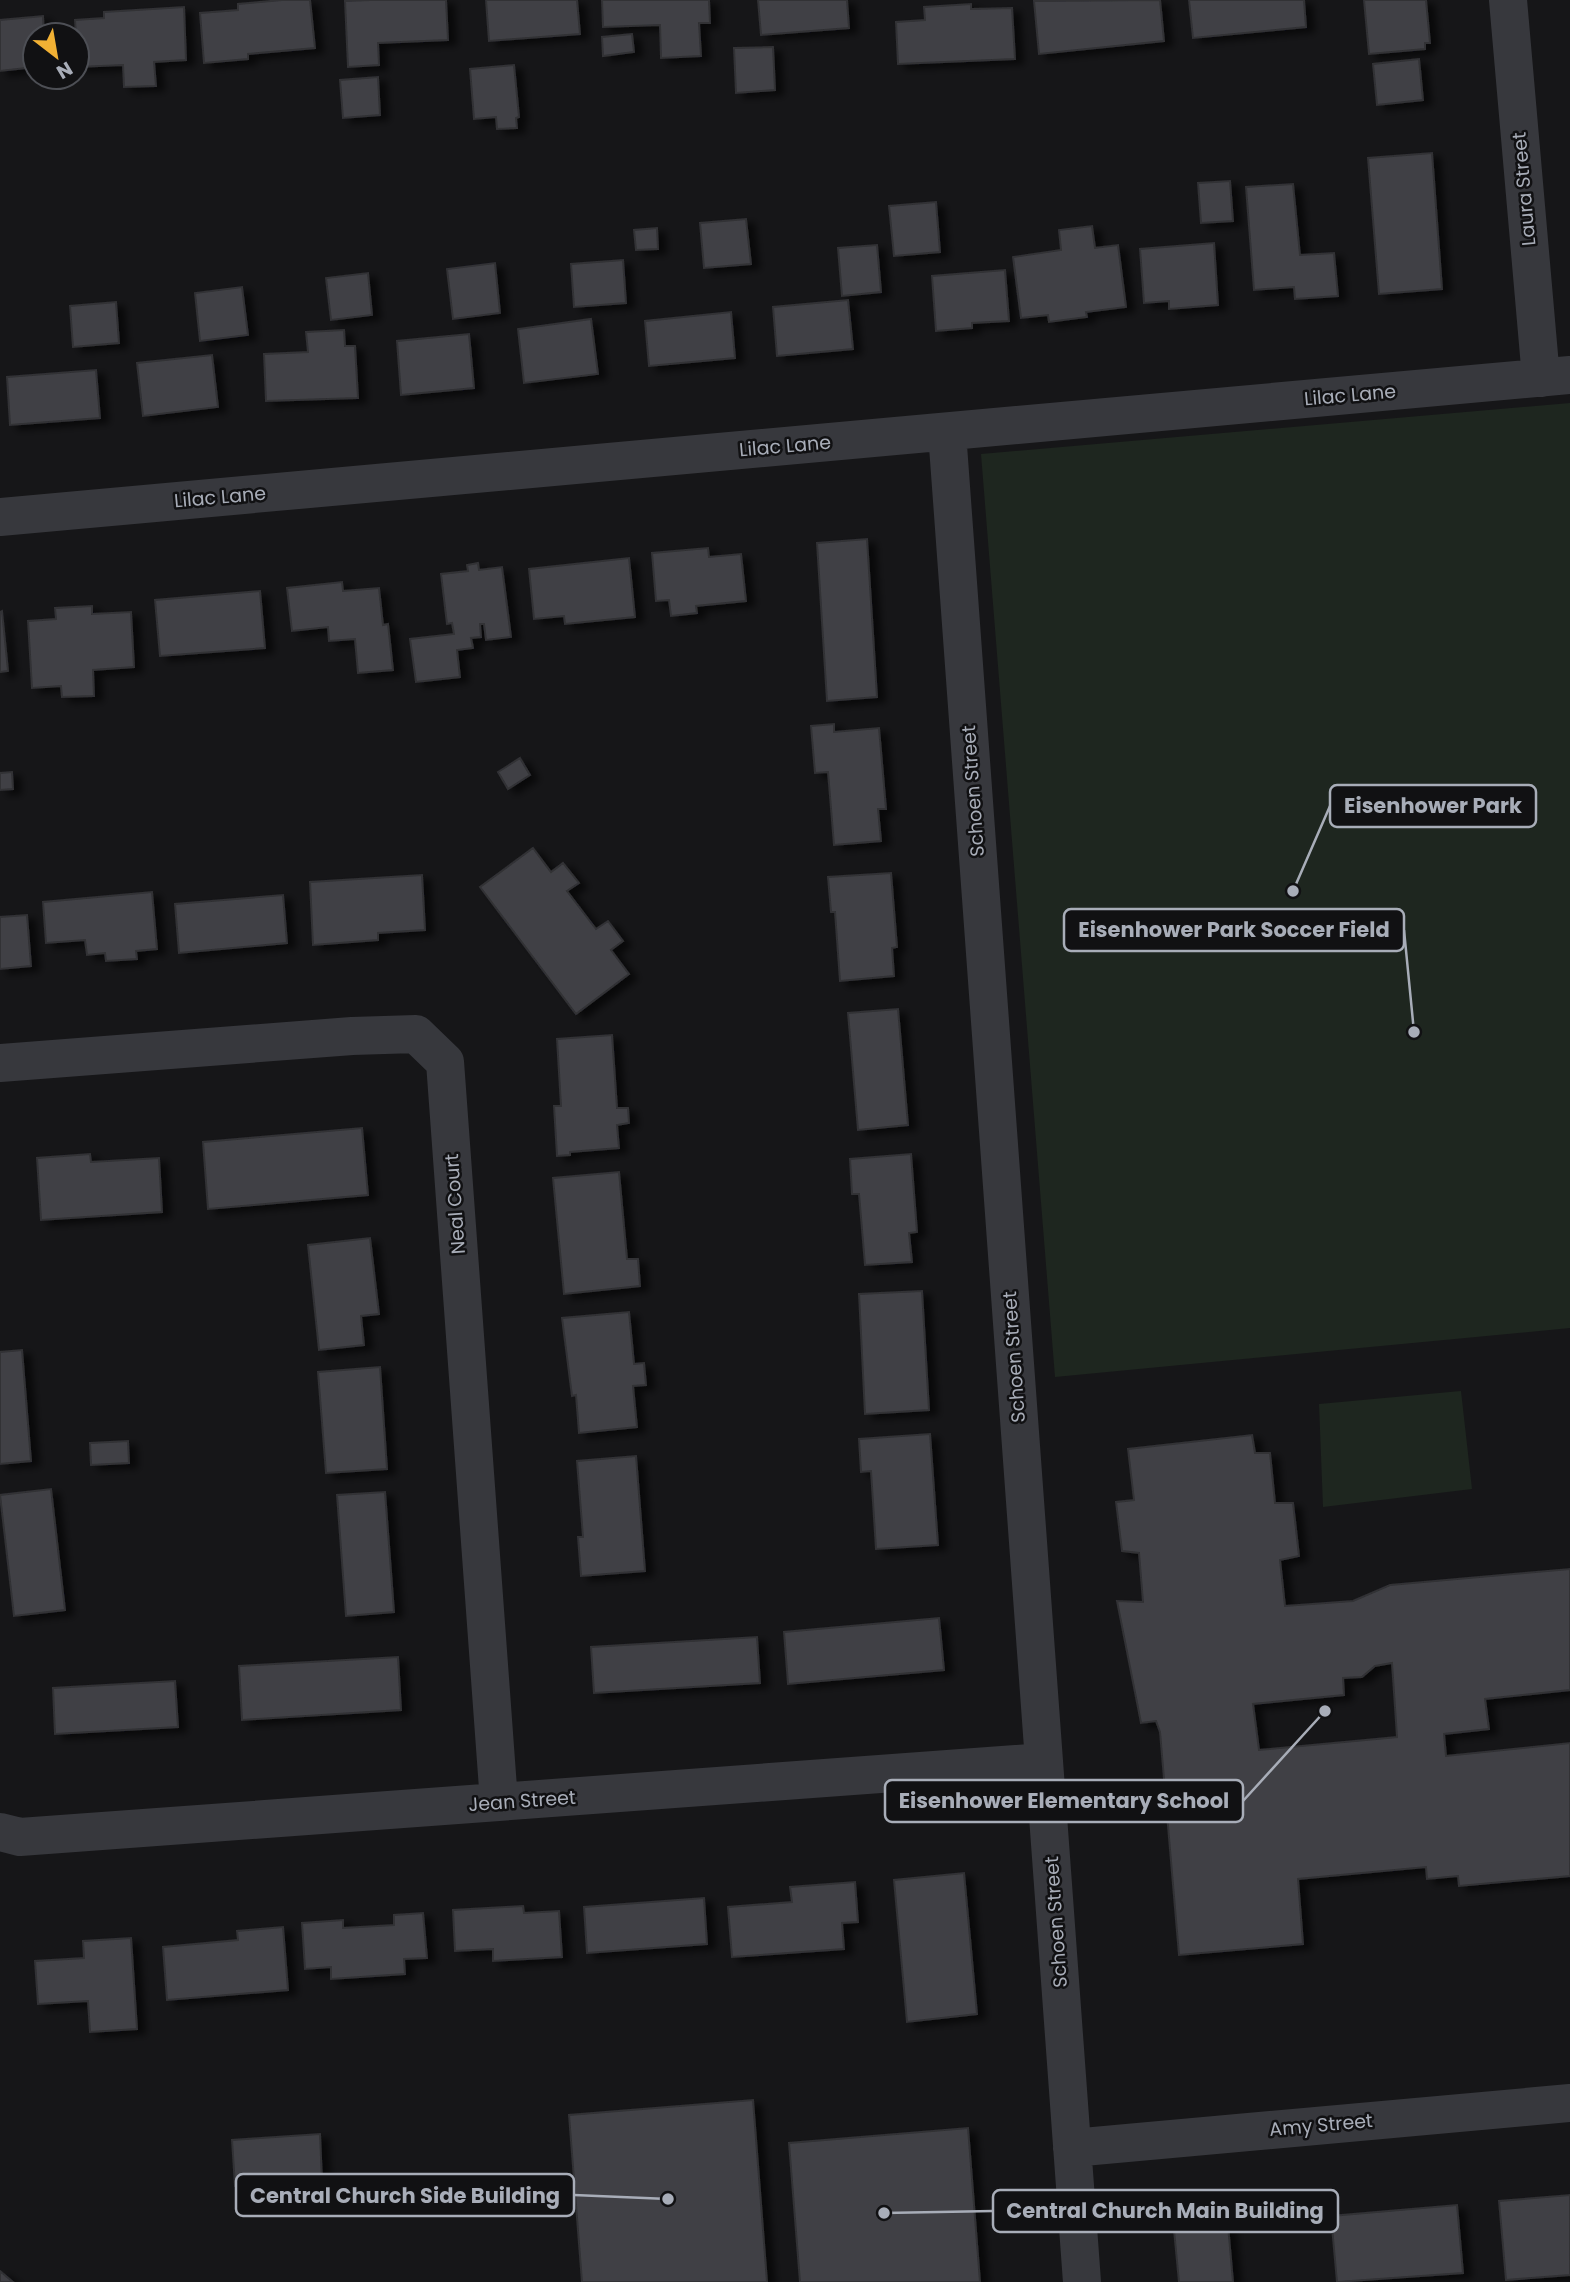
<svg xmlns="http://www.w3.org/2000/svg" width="1570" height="2282" viewBox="0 0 1570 2282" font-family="Poppins,sans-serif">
<defs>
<filter id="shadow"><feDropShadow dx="8" dy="4.5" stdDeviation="3.5" flood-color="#0009"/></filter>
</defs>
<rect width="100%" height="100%" fill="#161618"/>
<path fill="#1e261f" d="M 1570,403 L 1570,1328 L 1055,1377 L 981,454 Z
M 1461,1391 L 1472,1489 L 1323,1507 L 1319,1404 Z"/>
<path fill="#404145" stroke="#303034" stroke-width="2" fill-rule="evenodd" filter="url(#shadow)" d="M 282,0 L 310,0 L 315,48 L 248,54 L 248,59 L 204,63 L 200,13 L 238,10 L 238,4 Z
M 371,0 L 446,0 L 448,40 L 378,43 L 379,65 L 348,67 L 345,1 Z
M 486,0 L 577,0 L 580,34 L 489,41 Z
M 602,0 L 709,0 L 710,23 L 699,23 L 701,56 L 661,58 L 660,25 L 603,27 Z
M 758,0 L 847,0 L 849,28 L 761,35 Z
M 1160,0 L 1164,41 L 1039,54 L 1034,1 Z
M 1189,0 L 1304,0 L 1306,27 L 1193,38 Z
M 1364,0 L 1426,0 L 1430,43 L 1425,43 L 1425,49 L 1369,54 Z
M 971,4 L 971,9 L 1012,8 L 1015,59 L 898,64 L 896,22 L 925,20 L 924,7 Z
M 184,7 L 186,60 L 154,62 L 156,86 L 124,87 L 123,65 L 78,67 L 75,20 L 104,18 L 104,12 Z
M 43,16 L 44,35 L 35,35 L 35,67 L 0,71 L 0,20 Z
M 632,34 L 634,52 L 603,56 L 602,37 Z
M 773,47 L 775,90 L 736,93 L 734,48 Z
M 1419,59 L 1423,100 L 1377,105 L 1373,64 Z
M 514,65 L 519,117 L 516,118 L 517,128 L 497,129 L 496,117 L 474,119 L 470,69 Z
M 378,77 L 380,115 L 343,118 L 340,80 Z
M 1432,153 L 1442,289 L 1379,294 L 1368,158 Z
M 1230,181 L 1233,221 L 1201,223 L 1198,183 Z
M 1293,184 L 1300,255 L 1334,253 L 1338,296 L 1295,299 L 1294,287 L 1254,290 L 1246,187 Z
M 936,202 L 940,252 L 894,256 L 889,206 Z
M 746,219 L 751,264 L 704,268 L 700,223 Z
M 1092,226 L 1095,248 L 1118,245 L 1126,307 L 1086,312 L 1087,317 L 1049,322 L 1048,315 L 1021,318 L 1013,257 L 1061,250 L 1059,230 Z
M 657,228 L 658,249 L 636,250 L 634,230 Z
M 1214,243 L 1218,305 L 1169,309 L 1169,301 L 1144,303 L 1140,249 Z
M 877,245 L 881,292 L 842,296 L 838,248 Z
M 623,260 L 626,303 L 574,307 L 571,264 Z
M 495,263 L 500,313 L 453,319 L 447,269 Z
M 1005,270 L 1009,321 L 972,323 L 972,328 L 936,331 L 932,276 Z
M 368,273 L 372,315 L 331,320 L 326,278 Z
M 242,287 L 248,335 L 200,341 L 195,293 Z
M 848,300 L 853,349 L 777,356 L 773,307 Z
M 116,302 L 119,343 L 73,347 L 70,306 Z
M 731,312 L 735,358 L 649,366 L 645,321 Z
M 591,319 L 598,374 L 524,383 L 518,329 Z
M 344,330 L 345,346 L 355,346 L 358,398 L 266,401 L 264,354 L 308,352 L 306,332 Z
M 469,334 L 474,388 L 401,395 L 397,341 Z
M 212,355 L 218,407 L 143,416 L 137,363 Z
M 96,370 L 100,418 L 10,425 L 7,377 Z
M 867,539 L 877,697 L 827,701 L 817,543 Z
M 708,548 L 709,557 L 741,554 L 746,601 L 696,606 L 697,613 L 671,616 L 669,600 L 656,601 L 652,553 Z
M 629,558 L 635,617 L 565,624 L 564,616 L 534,619 L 529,569 Z
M 478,563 L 479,570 L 502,567 L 511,637 L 486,640 L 484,624 L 480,624 L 481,637 L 471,638 L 473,648 L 457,650 L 460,677 L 416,682 L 410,639 L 454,634 L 452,623 L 447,624 L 441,574 L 468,571 L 467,565 Z
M 342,582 L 343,591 L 379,588 L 383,625 L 388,624 L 393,670 L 358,673 L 355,639 L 329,641 L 328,627 L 292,631 L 287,588 Z
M 260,591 L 265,648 L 160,656 L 155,600 Z
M 92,606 L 92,614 L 131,612 L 134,667 L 93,670 L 94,696 L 62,697 L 61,686 L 32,688 L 28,621 L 56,619 L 55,608 Z
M 2,611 L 8,671 L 0,672 L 0,612 Z
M 834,724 L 834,732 L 879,728 L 886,809 L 878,809 L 881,841 L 834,845 L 828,772 L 815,773 L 811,726 Z
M 520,758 L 530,775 L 508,789 L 498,772 Z
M 12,772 L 13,789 L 0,790 L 0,773 Z
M 533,848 L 551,872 L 563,863 L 579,883 L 567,891 L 596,929 L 608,921 L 623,941 L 611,950 L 629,974 L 576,1014 L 480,887 Z
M 891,873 L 897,947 L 892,948 L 894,976 L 840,981 L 835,912 L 831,912 L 828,877 Z
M 422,875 L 425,930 L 378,933 L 378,940 L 313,945 L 310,882 Z
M 152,892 L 157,949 L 136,951 L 137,959 L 106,961 L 105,953 L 87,955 L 85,940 L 46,943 L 43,902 Z
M 283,895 L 287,943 L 179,953 L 175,904 Z
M 27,915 L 31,966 L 0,969 L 0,917 Z
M 898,1009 L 908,1125 L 858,1130 L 848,1013 Z
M 612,1035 L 617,1108 L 628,1108 L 629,1123 L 617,1125 L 619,1148 L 570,1152 L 570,1155 L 557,1156 L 554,1106 L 561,1106 L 557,1039 Z
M 362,1128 L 368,1195 L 208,1209 L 203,1142 Z
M 90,1154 L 91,1162 L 159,1158 L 162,1212 L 41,1220 L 37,1158 Z
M 911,1154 L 917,1232 L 909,1233 L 912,1262 L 865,1265 L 859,1194 L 852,1194 L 850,1159 Z
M 619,1172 L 627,1259 L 638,1259 L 640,1286 L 564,1294 L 553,1178 Z
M 370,1238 L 379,1314 L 361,1316 L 364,1345 L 319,1350 L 308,1245 Z
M 922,1291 L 929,1410 L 865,1414 L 859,1294 Z
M 629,1312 L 634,1364 L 644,1363 L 646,1385 L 633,1386 L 637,1427 L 579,1433 L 576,1395 L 572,1396 L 562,1318 Z
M 22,1350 L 31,1461 L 0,1464 L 0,1352 Z
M 380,1367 L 387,1469 L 326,1473 L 318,1372 Z
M 930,1434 L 938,1545 L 876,1549 L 871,1471 L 861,1472 L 859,1439 Z
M 1252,1435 L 1255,1453 L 1270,1453 L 1275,1503 L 1293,1503 L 1299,1556 L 1280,1560 L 1285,1606 L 1353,1601 L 1390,1585 L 1570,1569 L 1570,1690 L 1485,1699 L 1489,1729 L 1444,1734 L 1446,1756 L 1570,1743 L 1570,1876 L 1459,1886 L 1458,1876 L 1427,1879 L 1426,1867 L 1298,1879 L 1303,1944 L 1179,1955 L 1160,1732 L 1156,1721 L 1141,1723 L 1117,1601 L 1143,1602 L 1139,1553 L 1122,1551 L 1116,1502 L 1134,1500 L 1128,1449 ZM 1392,1663 L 1397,1737 L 1259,1750 L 1253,1704 L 1344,1695 L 1343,1678 L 1362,1677 L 1375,1666 Z
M 128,1441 L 129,1463 L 91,1465 L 90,1443 Z
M 636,1456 L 645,1571 L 581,1576 L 578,1537 L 583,1537 L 577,1461 Z
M 51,1489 L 65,1610 L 14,1616 L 0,1495 Z
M 385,1492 L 394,1612 L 346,1616 L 337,1495 Z
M 939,1618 L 944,1670 L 788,1684 L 784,1632 Z
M 757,1637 L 760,1683 L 594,1693 L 591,1647 Z
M 398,1657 L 401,1710 L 242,1720 L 239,1666 Z
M 175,1681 L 178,1727 L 55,1734 L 53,1688 Z
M 964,1873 L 977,2014 L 907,2022 L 894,1880 Z
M 855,1882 L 858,1922 L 842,1923 L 844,1949 L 732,1957 L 728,1907 L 792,1902 L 790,1887 Z
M 704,1898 L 707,1944 L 587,1953 L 584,1907 Z
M 523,1906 L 524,1913 L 559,1911 L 562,1957 L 493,1961 L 493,1949 L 455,1951 L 453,1910 Z
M 423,1913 L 427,1958 L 404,1959 L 405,1974 L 331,1979 L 331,1967 L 305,1969 L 302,1923 L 343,1920 L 343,1928 L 394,1925 L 394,1915 Z
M 283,1927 L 288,1990 L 167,2000 L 163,1947 L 238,1940 L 237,1931 Z
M 131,1938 L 137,2029 L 90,2032 L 88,2001 L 38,2004 L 35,1961 L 84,1958 L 83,1941 Z
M 753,2100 L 767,2282 L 582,2282 L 569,2115 Z
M 968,2128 L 980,2282 L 800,2282 L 789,2143 Z
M 320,2134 L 322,2181 L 235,2186 L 232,2140 Z
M 1570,2195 L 1570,2275 L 1506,2280 L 1499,2201 Z
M 1457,2205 L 1463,2273 L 1337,2282 L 1331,2216 Z
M 1228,2225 L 1233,2282 L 1179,2282 L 1174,2230 Z
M 0,2271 L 13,2282 L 0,2282 Z"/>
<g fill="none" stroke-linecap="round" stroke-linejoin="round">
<path stroke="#37383d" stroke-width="38" d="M 1508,0 L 1541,378
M 947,432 L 1082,2282
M 0,517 L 1570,375
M 0,1063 L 352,1036 L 416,1034 L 445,1062 L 499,1802
M 0,1832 L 20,1837 L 1044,1762
M 1072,2148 L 1570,2103"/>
</g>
<g text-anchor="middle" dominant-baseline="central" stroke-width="5" stroke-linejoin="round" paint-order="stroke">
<g font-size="19" fill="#a8adb8" stroke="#111113">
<text transform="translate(1524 189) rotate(-95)">Laura Street</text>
<text transform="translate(1350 395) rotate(-5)">Lilac Lane</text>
<text transform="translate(785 446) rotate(-5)">Lilac Lane</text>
<text transform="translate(220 497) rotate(-5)">Lilac Lane</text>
<text transform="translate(973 791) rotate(-94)">Schoen Street</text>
<text transform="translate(455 1204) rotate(-94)">Neal Court</text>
<text transform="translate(1014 1357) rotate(-94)">Schoen Street</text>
<text transform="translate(522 1801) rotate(-4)">Jean Street</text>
<text transform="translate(1056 1922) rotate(-94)">Schoen Street</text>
<text transform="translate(1321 2125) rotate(-5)">Amy Street</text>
</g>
</g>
<path fill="none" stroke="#a8adb8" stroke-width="2.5" d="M1293 891L1330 806M1414 1032L1404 930M1325 1711L1243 1801M668 2199L574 2195M884 2213L993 2211"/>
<g fill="#a8adb8" stroke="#111113" stroke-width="2.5">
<circle cx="1293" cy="891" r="7"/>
<circle cx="1414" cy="1032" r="7"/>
<circle cx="1325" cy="1711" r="7"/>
<circle cx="668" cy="2199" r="7"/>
<circle cx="884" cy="2213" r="7"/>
</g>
<g fill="#111113" stroke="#a8adb8" stroke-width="2.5">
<rect x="1330" y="785" width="206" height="42" rx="7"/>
<rect x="1064" y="909" width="340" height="42" rx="7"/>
<rect x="885" y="1780" width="358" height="42" rx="7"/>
<rect x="236" y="2174" width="338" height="42" rx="7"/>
<rect x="993" y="2190" width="345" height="42" rx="7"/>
</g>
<g font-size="21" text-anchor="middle" font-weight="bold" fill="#a8adb8">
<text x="1433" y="813">Eisenhower Park</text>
<text x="1234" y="937">Eisenhower Park Soccer Field</text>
<text x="1064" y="1808">Eisenhower Elementary School</text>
<text x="405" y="2203">Central Church Side Building</text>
<text x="1165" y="2218">Central Church Main Building</text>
</g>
<g transform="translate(56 56) rotate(149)"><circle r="33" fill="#111113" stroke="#4d4f55" stroke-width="2"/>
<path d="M0-5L12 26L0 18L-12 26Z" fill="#f2b134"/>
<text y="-10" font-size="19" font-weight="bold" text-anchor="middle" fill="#a8adb8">N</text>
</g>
</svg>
